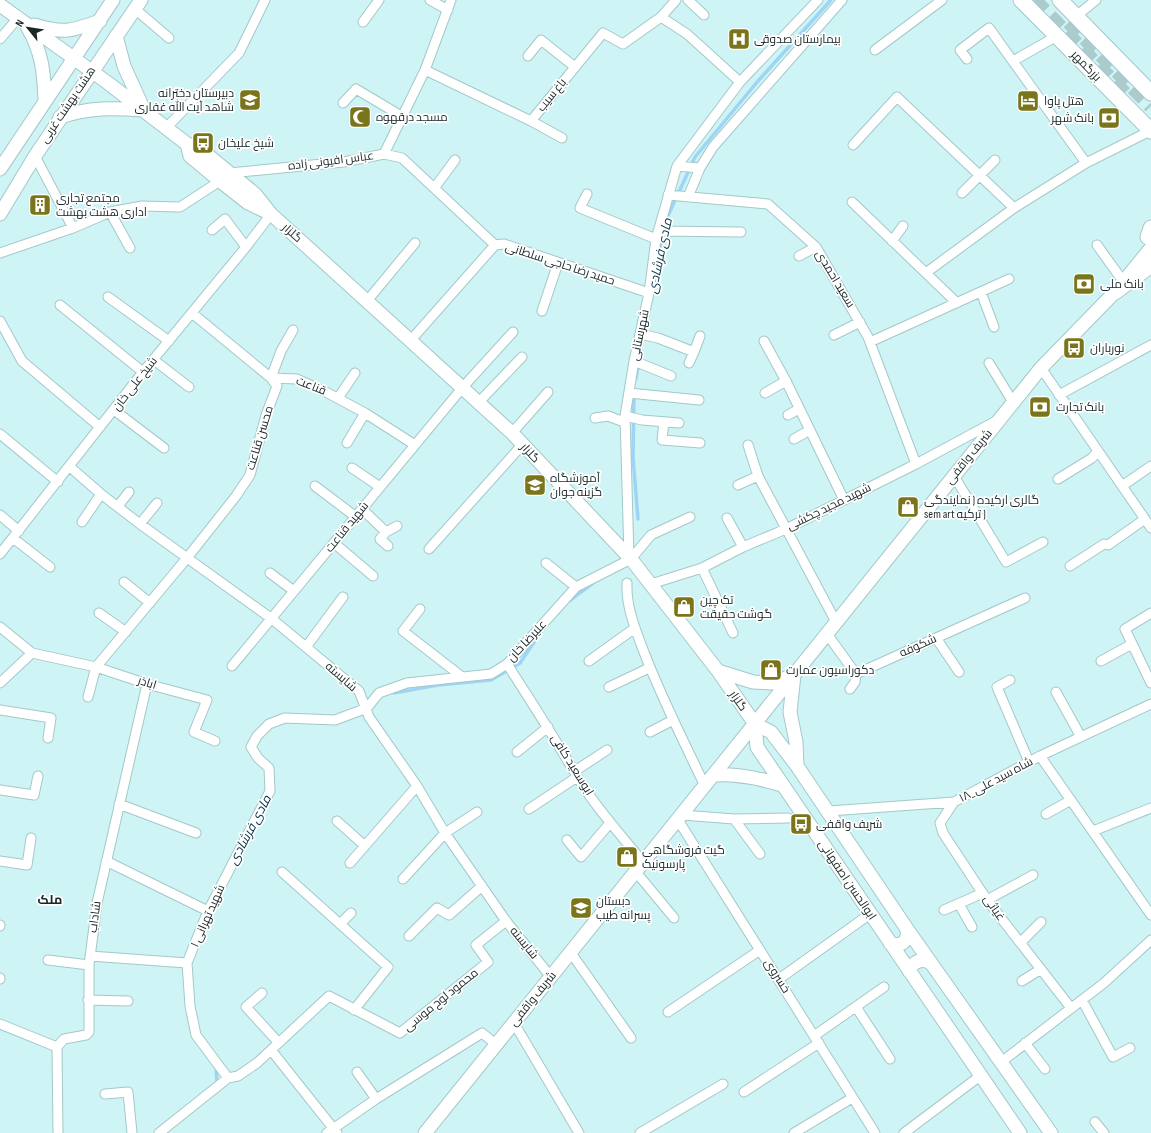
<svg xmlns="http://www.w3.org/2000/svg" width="1151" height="1133" viewBox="0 0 1151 1133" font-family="'Sofia Sans Condensed',Cairo,sans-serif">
<rect width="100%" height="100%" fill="#cff4f5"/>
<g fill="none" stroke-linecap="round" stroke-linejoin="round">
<path stroke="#9ed5f5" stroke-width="3.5" d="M 657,262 L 666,220 L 695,157 L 758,81 L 831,0
M 636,378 L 641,351
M 634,394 L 633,457 L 638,519
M 569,601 L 593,583
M 394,693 L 438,685 L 491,680 L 520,663 L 542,630
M 216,1066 L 217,1085"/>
<path stroke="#abcbcc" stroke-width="15" stroke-dasharray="15 8" stroke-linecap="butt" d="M 1034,0 L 1129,98
M 1069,22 L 1151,106"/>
<g stroke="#a4c8c8" stroke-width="11">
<path id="minor" d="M 430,0 L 448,10
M 688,0 L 704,15
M 135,9 L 169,38
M 661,17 L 687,34 L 740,82
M 1075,17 L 1096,0
M 363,22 L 379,0
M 0,39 L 18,18
M 875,50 L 942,0
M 528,56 L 541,40 L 575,67
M 967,59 L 960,50 L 989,28 L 1086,163
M 1013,61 L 1057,36
M 425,70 L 531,121 L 603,33 L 623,44 L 661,17 L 676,0
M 343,103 L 356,89 L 403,117
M 531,121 L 562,138
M 167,127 L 239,53 L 265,0
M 853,145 L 897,97 L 1014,208
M 384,154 L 402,158 L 495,245 L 504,244 L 649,293
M 35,156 L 73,228 L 110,212 L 142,206 L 180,207 L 220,181
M 677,166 L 700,168
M 229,173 L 344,162 L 384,154 L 425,70 L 451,0
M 435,187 L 455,160
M 962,193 L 995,160
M 587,194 L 580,208 L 656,239
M 668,195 L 768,204 L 816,247 L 868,337 L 916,464
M 688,197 L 700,168 L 713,147 L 842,0
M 852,202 L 957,303
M 110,212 L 130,248
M 212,230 L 225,219 L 246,247
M 658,231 L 741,232
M 892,241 L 903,226
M 1097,245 L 1120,277
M 0,253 L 73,228
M 799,256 L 816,247
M 927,272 L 1014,208 L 1086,163 L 1150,131
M 981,292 L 994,327
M 108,297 L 169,341
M 367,301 L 415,243
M 60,305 L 143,372
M 542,311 L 558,263
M 192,313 L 271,378 L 297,379 L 324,391 L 365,413 L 415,445
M 0,321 L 22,361 L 100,427
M 640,334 L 658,338 L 694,352 L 700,336
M 834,335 L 860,322
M 411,340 L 495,245
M 764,341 L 786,381 L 844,500
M 870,342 L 1009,279
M 154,360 L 189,387
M 634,361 L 671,376
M 689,363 L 694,352
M 989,363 L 1013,402
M 1041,368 L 1151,528
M 629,393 L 699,400
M 765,393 L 786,381
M 1059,395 L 1151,345
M 338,398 L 355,373
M 479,402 L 522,357
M 114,410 L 164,448
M 788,415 L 799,409
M 625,416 L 642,420 L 679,423
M 595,418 L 608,416 L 624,422
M 664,422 L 662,440 L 700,443
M 512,433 L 548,392
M 0,434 L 58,482
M 794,439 L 810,430
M 347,443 L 365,413
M 748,445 L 758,476 L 836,622
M 70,467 L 101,494 L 140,524 L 272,619 L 359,691 L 369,717 L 417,786 L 445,833 L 506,921 L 551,977
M 352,468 L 380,487
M 954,476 L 1006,562 L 1043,542
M 1058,479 L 1092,458 L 1098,451
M 738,485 L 758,476
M 315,486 L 356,517
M 1122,486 L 1151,466
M 118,506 L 129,492
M 362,509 L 386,532 L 380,539 L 388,546
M 0,515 L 19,531
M 727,518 L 743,547
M 82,522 L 101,494
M 140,524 L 157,503
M 386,532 L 397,526
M 13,538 L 50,567
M 334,543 L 373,576
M 429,549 L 522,445
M 0,554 L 143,372 L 246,247 L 271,214
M 629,557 L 625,416 L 634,361 L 649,293 L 656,239 L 677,166 L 740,82 L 818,0
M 546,563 L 576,587
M 1070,566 L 1104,544 L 1108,545 L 1145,519
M 702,568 L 733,633
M 270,573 L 294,591
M 124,582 L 150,603
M 627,583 C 626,605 634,626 642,647 C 660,695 683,740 705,786
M 651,584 L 702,568 L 743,547 L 786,529 L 916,464 L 996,421
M 420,609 L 403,631 L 461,676
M 99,613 L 126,632
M 1151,613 L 1125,629 L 1151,683
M 0,627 L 32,653 L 96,667 L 147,684 L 207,700 L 194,732 L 215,741
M 827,634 L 856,674
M 936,638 L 959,672
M 306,647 L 343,597
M 589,661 L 635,628
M 1101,661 L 1132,644
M 507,664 C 531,701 555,739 578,778 C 596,808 621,835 643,862
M 232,666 L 463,387 L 513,332
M 856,674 L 1025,598
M 1010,680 L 997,687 L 1029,762
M 0,683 L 32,653
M 609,687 L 649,668
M 850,689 L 855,682 L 856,674
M 1056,692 L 1081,737
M 88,697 L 96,667 L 187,558 L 236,496 L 250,475 L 266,415 L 277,386 L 271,378 L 281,351 L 293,330
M 0,710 L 51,718 L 48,738
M 650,732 L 673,720
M 517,752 L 548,727
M 1040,756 L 1151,915
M 575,771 L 607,750
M 0,790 L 34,795 L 38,776
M 954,802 L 940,823 L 943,833 L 987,900 L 1071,1008
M 119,804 L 196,833
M 529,809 L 577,777
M 829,811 L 954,802 L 1040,756 L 1151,704
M 1046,814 L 1071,800
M 682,815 L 734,819 L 788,818
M 734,819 L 760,854
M 678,820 L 875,1133
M 337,821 L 365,846
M 1093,831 L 1151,808
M 567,840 L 581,857 L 610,823
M 0,861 L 27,865 L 31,838
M 106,861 L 208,911
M 350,863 L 417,786
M 282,872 L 388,967 L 354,1010
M 636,872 L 674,918
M 403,879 L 445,833 L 477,812
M 987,900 L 1033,875
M 959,904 L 972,927
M 944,910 L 983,893
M 340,924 L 351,913
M 0,925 L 0,926
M 409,936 L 437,908 L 449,915 L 482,886
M 1021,942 L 1041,922
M 571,953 L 631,1038
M 90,956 L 187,963
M 48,960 L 89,965
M 0,979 L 0,978
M 779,979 L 870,914
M 1022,981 L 1041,969
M 262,993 L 246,1007 L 278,1042
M 88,1000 L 128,1001
M 1082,1000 L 1113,1057 L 1130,1048
M 856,1007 L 890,1059
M 668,1012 L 760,950
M 514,1023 L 579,1133
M 0,1024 L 57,1047
M 814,1036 L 884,987
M 1025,1043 L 1045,1069
M 271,1050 L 337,1133
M 1000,1063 L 1104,983 L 1151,940
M 357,1072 L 376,1099
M 228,1078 L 196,1035 L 190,1006 L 187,963 L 208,911 L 270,791 L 269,768 L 258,758 L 251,747 L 257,736 L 269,724 L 285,718 L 335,720 L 367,708 L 379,693 L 407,683 L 491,674 L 507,664 L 576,587 L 631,559 L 651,535 L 690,517
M 744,1092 L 819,1043
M 105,1094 L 128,1092 L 132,1133
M 1095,1122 L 1104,1133
M 58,1133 L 57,1047 L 64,1039 L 86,1035 L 89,1032 L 89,965 L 97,903 L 147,684
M 159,1133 L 228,1078 L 238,1076 L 257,1063 L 329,996 L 400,1033 L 488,962 L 476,945 L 506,921
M 327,1133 L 376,1099 L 482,1033 L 497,1045
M 640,1133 L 723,1084
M 794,1133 L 852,1098
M 904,1133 L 980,1076"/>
</g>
<g stroke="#a4c8c8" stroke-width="15">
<path id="secondary" d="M 0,5 L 108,83 L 187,144 L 198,147 L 255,194 L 271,214 L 512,433 L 631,559 L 718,671 L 755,724 L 771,732 L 797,766 L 907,929 L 1051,1133
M 34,25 C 64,34 72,31 100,21
M 28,28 C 42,52 44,73 45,100
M 116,36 L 124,66 L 143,108
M 60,117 C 90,107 113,108 144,110
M 187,144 L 190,156 L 220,181 L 248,203 L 269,213
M 0,169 L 113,0
M 0,214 L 35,156 L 141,0
M 718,671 L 753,682 L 772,683 L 794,675 L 790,712 L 796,742 L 797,766
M 755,724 L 757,747 L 1020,1133
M 714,775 C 738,774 759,778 782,785
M 890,943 C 902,948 909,940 907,929
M 909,971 C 913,961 922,958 931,963
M 425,1133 L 1041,368 L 1115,292 L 1151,248"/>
</g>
<g stroke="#a4c8c8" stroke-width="17">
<path id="primary" d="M 1021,0 L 1151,131
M 1060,0 L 1151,93
M 1148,237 L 1151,228
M 1115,292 L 1151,265"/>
</g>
<use href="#minor" stroke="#fff" stroke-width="9"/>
<use href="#secondary" stroke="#fff" stroke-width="13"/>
<use href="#primary" stroke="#fff" stroke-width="15"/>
</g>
<defs>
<g id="hospital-square" transform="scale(1.15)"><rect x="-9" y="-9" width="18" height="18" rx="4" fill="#7a751a" stroke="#fff"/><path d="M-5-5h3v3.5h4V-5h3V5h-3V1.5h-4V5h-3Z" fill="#fff"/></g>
<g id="school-square" transform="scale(1.15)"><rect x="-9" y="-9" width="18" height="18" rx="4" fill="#7a751a" stroke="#fff"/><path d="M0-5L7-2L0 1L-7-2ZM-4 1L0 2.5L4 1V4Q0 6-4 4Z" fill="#fff"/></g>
<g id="hotel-square" transform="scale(1.15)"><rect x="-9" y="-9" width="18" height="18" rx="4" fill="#7a751a" stroke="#fff"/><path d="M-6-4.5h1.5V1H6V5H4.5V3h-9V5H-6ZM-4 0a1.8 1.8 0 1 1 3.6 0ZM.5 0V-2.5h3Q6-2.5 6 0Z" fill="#fff"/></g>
<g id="mosque-square" transform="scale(1.15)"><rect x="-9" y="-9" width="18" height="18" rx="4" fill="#7a751a" stroke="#fff"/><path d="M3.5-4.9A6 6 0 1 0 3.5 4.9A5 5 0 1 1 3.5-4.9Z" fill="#fff"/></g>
<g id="bank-square" transform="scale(1.15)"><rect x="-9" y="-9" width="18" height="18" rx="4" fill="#7a751a" stroke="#fff"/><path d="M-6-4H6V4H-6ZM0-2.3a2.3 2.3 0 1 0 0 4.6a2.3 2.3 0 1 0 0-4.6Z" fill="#fff"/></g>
<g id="bus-square" transform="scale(1.15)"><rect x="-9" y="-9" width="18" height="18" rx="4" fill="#7a751a" stroke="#fff"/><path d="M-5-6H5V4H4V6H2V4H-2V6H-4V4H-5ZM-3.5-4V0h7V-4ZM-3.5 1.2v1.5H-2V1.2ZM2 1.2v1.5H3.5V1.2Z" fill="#fff"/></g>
<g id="building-square" transform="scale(1.15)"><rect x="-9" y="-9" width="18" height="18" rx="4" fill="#7a751a" stroke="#fff"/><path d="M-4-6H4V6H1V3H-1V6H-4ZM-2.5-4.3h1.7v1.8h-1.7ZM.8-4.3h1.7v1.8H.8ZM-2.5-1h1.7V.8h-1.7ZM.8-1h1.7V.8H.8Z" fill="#fff"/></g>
<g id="shop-square" transform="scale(1.15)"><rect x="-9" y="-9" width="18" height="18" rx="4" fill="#7a751a" stroke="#fff"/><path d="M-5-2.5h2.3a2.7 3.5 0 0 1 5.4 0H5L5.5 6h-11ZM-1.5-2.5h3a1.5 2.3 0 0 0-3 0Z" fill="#fff"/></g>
</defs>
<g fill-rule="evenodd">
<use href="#hospital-square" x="739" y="39"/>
<use href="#school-square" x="250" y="100"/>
<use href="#hotel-square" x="1028" y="101"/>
<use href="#mosque-square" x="360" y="117"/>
<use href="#bank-square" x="1109" y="118"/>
<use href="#bus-square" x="203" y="143"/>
<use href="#building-square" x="40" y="205"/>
<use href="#bank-square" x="1084" y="284"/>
<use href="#bus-square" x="1074" y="348"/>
<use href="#bank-square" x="1040" y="407"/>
<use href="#school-square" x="535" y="485"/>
<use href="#shop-square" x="908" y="507"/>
<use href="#shop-square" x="684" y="607"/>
<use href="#shop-square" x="771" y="670"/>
<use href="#bus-square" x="801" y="824"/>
<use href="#shop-square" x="627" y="857"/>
<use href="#school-square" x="581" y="908"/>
</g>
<g text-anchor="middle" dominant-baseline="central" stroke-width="3.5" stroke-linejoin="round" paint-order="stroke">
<g font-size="12" fill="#192727" stroke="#fff" text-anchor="start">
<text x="754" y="39">بیمارستان صدوقی</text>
<text x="234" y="93" text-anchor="end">دبیرستان دخترانه<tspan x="234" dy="14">شاهد آیت الله غفاری</tspan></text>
<text x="1044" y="101">هتل پاوا</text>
<text x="376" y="117">مسجد درقهوه</text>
<text x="1094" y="118" text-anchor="end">بانک شهر</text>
<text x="218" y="143">شیخ علیخان</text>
<text x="56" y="198">مجتمع تجاری<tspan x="56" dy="14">اداری هشت بهشت</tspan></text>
<text x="1100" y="284">بانک ملی</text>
<text x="1090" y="348">نورباران</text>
<text x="1056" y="407">بانک تجارت</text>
<text x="550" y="478">آموزشگاه<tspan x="550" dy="14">گزینه جوان</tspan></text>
<text x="924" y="500">گالری ارکیده ( نمایندگی<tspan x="924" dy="14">sem art ترکیه )</tspan></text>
<text x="700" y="600">تک چین<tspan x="700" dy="14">گوشت حقیقت</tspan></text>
<text x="786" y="670">دکوراسیون عمارت</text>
<text x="816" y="824">شریف واقفی</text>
<text x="642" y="850">گیت فروشگاهی<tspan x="642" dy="14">پارسونیک</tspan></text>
<text x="596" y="901">دبستان<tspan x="596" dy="14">پسرانه طیب</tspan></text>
</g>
<g font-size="12" fill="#192727" stroke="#fff">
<text transform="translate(1086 66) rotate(46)">بزرگمهر</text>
<text transform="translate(552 95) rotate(-51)">باغ سیب</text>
<text transform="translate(68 105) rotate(-56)">هشت بهشت غربی</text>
<text transform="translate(331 161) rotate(-7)">عباس افیونی زاده</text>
<text transform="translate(292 233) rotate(42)">گلزار</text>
<text transform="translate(560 264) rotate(18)">حمید رضا حاجی سلطانی</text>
<text transform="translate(835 279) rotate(59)">سعید احمدی</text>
<text transform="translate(640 335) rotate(-78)">شهرستانی</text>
<text transform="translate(135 384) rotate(-52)">شیخ علی خان</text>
<text transform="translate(311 386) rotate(22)">قناعت</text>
<text transform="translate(260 438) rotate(-73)">محسن قناعت</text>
<text transform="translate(530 453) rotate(47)">گلزار</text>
<text transform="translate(969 457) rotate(-51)">شریف واقفی</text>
<text transform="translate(829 507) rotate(-26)">شهید مجید چکشی</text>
<text transform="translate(347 527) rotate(-51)">شهید قناعت</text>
<text transform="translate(527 641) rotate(-47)">علیرضا خان</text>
<text transform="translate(918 646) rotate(-24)">شکوفه</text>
<text transform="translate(341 677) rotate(41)">شایسته</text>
<text transform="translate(147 683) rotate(17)">اباذر</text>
<text transform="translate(738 701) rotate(55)">گلزار</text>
<text transform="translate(572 765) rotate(58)">ابوسعید کافی</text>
<text transform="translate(996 780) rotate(-28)">۱۸_شاه سید علی</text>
<text transform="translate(847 880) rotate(56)">ابوالحسن اصفهانی</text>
<text transform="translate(994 908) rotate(55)">غیاثی</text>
<text transform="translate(208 916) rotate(-66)">شهید تهرانی ۱</text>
<text transform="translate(95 917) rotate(-82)">شاداب</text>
<text transform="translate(524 943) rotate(51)">شایسته</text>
<text transform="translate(777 976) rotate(58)">خسروی</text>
<text transform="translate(533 999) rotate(-51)">شریف واقفی</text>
<text transform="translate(441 1000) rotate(-39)">محمود لوح موسی</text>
</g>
<g font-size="13" font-style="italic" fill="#053348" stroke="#fff">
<text transform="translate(660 256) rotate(-78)">مادی فرشادی</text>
<text transform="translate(250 830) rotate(-62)">مادی فرشادی</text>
</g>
<g font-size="13" font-weight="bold" fill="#192727" stroke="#fff">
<text x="50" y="900">ملک</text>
</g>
</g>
<g transform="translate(28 28) rotate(300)" stroke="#ffffff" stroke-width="3" paint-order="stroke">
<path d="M0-3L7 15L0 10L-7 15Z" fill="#192727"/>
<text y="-6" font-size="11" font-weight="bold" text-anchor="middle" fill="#192727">N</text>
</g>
</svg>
